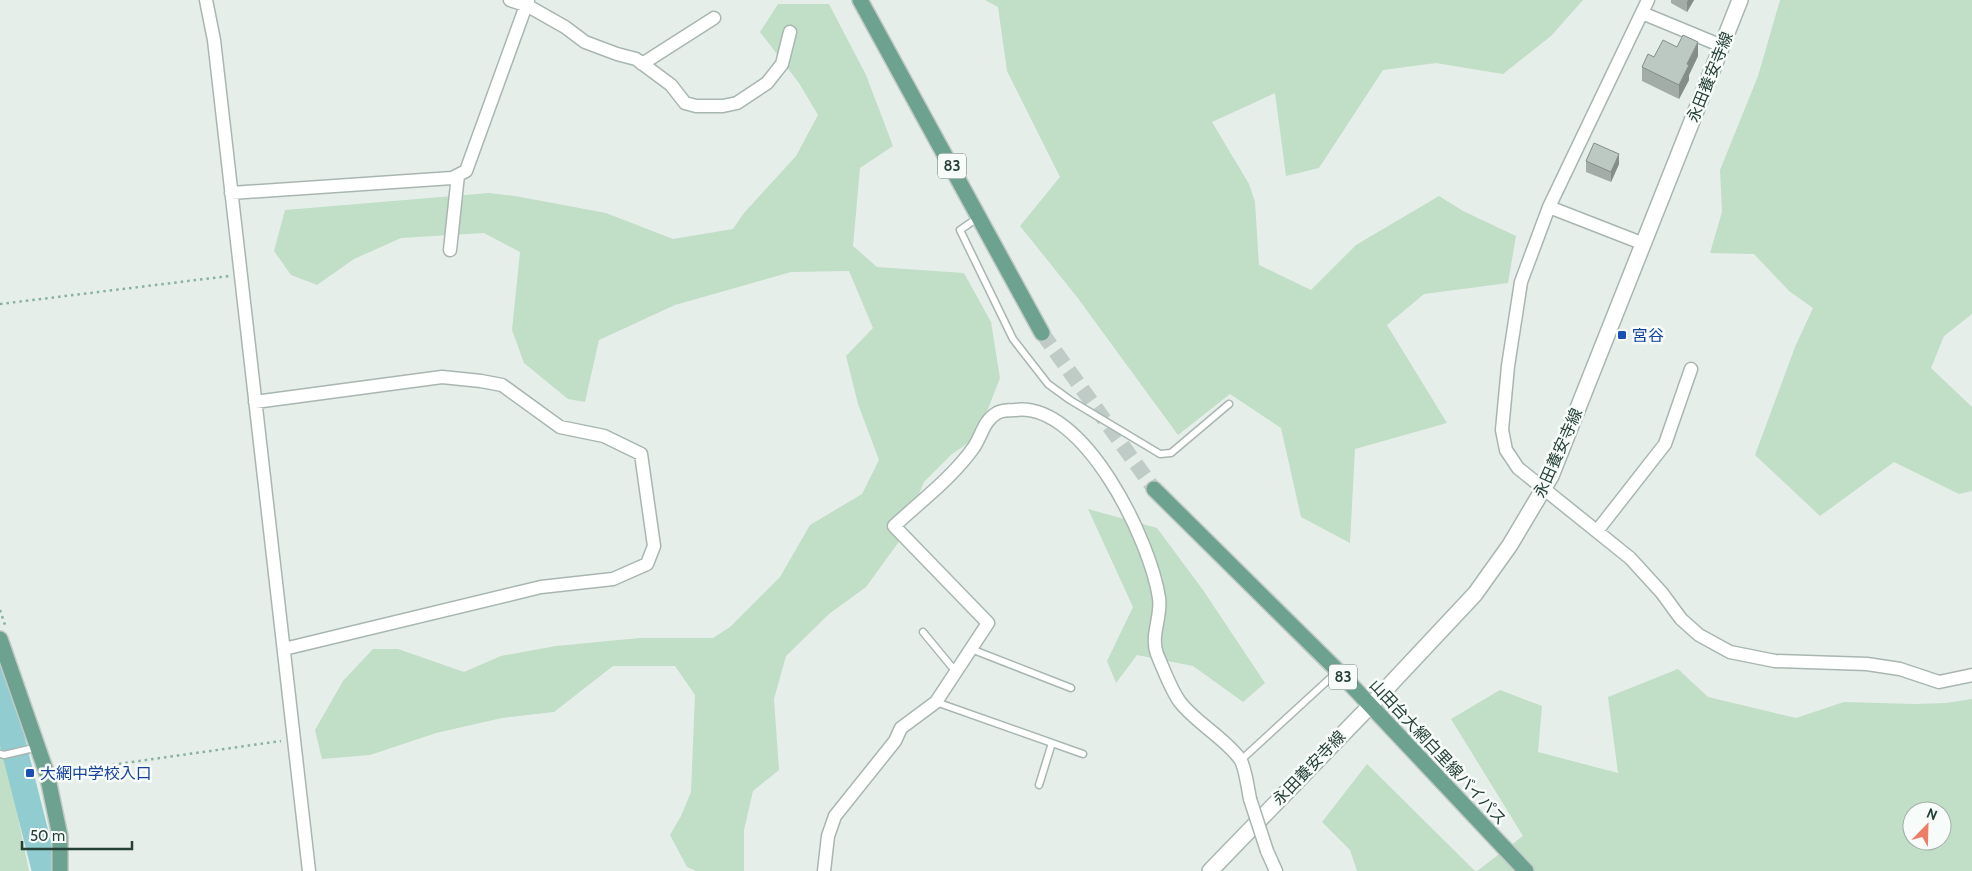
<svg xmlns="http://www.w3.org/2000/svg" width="1972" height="871" viewBox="0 0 1972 871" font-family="Cabin,'Noto Sans JP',sans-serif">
<rect width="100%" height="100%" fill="#e6eeea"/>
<path fill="#c1dec6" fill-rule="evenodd" d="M 985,0 L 1583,0 L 1551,36 L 1503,74 L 1436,63 L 1383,70 L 1319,168 L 1286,176 L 1275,93 L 1212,122 L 1249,184 L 1255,202 L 1259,265 L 1311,290 L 1356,245 L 1439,196 L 1463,211 L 1516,236 L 1508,283 L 1424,294 L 1387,325 L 1447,423 L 1355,449 L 1350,543 L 1301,517 L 1281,428 L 1230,394 L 1178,435 L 1077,297 L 1020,226 L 1060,177 L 1007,71 L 998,7 Z
M 1780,0 L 1972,0 L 1972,314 L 1944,336 L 1931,368 L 1972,407 L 1972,491 L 1959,494 L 1894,462 L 1820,516 L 1755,455 L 1795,347 L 1813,308 L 1789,291 L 1754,254 L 1710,253 L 1722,212 L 1720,170 L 1758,76 Z
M 778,4 L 829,4 L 866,75 L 893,146 L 860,168 L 853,246 L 877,267 L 964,273 L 991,322 L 1000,378 L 977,437 L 952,454 L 924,482 L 898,543 L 866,587 L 829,614 L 786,656 L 774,699 L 779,770 L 753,791 L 744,830 L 744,871 L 696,871 L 687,867 L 670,835 L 681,816 L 691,792 L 695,695 L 675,666 L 613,666 L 554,712 L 502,718 L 436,733 L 370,755 L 322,759 L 315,730 L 343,681 L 373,649 L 398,649 L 464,672 L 501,656 L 556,646 L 640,638 L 713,638 L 730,627 L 780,577 L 810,525 L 862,494 L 879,460 L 858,404 L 846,356 L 873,328 L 849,271 L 791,272 L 675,305 L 599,340 L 585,402 L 568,399 L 524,363 L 512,330 L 520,252 L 484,233 L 401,238 L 354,259 L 317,285 L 291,275 L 274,251 L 285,210 L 489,193 L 515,196 L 606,213 L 673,239 L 733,229 L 744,213 L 796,156 L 818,115 L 799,83 L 760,32 Z
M 1088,509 L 1157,528 L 1203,590 L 1265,683 L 1243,702 L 1193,666 L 1137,655 L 1116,683 L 1107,661 L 1133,607 Z
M 1678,669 L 1708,697 L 1796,718 L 1844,702 L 1915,704 L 1946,703 L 1972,699 L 1972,871 L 1477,871 L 1523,836 L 1451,719 L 1500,690 L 1542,706 L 1538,752 L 1618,773 L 1608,697 ZM 1912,811 L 1942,811 L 1942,841 L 1912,841 Z
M 0,729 L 29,871 L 0,871 Z
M 1367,764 L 1475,871 L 1357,871 L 1350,850 L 1322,822 Z"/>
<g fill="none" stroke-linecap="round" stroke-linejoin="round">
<path stroke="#91ccd0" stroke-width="26" d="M 0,678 L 10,706 L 12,740 L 45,871"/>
<path stroke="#bfcbc6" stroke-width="15" stroke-dasharray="15 8" stroke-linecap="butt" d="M 1042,333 L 1154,489"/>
<g stroke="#a8b6b1" stroke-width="9">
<path id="service" d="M 979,217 L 960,230 L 1013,339 L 1048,384 L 1070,400 L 1160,454 L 1171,453 L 1229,404
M 923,632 L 956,672
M 971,649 L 1071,688
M 936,702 L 1083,754
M 0,754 L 4,755 L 38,747
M 1241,760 L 1338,671
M 1039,785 L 1052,743"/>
</g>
<g stroke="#a8b6b1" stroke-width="15">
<path id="minor" d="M 206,0 L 214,40 L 309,871
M 510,0 L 528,6 L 565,27 L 585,42 L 617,54 L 636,59 L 671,85 L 685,103 L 696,106 L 723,106 L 737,103 L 767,83 L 782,64 L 790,32
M 1648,0 L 1549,207 L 1521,282 L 1508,366 L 1502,430 L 1506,450 L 1518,468 L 1630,558 L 1662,593 L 1681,619 L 1699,635 L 1730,652 L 1775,661 L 1867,664 L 1900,669 L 1939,682 L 1972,675
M 1642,13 L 1722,46
M 642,64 L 714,18
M 231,193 L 452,178 L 466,171 L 528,0
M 1549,207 L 1644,244
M 450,250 L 458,175
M 255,402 L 442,377 L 481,381 L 502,385 L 560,427 L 604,436 L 641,454 L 654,546 L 647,564 L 613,579 L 541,587 L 284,649
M 1597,531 L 1665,444 L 1691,369
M 1267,851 L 1276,871
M 824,871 L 828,836 L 835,816 L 895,741 L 901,728 L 936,702 L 988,623 L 894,526 C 921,501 953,477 974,447 C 982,435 984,420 997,413 C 1002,410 1010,410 1015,410 C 1084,401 1151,542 1159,598 C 1162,616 1150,636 1157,654 C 1162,666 1172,692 1180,702 C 1195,722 1225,738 1240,759 C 1245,766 1248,789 1250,799"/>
</g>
<g stroke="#a8b6b1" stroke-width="18">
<path id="tertiary" d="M 1210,871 L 1370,706 L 1475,594 L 1510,545 L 1551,476 L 1740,0"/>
</g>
<g stroke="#c2cac7" stroke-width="18">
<path id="primary" d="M 860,0 L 1042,333
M 1154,489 L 1338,671 L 1526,871
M 0,639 L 47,774 L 60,836 L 60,871"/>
</g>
<path stroke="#88b1a1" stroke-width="2.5" stroke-dasharray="2.5 4" stroke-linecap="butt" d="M 0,304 L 229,276
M 0,610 L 5,625
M 61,772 L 281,741"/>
<use href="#service" stroke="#fff" stroke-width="6"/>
<use href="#minor" stroke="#fff" stroke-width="12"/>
<use href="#tertiary" stroke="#fff" stroke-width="15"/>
<use href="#primary" stroke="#6da290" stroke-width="15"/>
<g stroke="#a8b6b1" stroke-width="15" stroke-linecap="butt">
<path id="minor-bridge" d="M 1250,799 L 1267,851"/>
</g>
<use href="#minor-bridge" stroke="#fff" stroke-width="12"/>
</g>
<path fill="#a2ada8" d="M 1671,0 L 1694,0 L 1687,12 L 1671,3 Z
M 1698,56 L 1689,75 L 1689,80 L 1679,99 L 1642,81 L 1642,67 Z
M 1586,161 L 1619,164 L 1611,182 L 1586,172 Z"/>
<path fill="#848d88" d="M 1688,0 L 1694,0 L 1687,12 L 1687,2 Z
M 1698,42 L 1698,56 L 1689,75 L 1689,80 L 1679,99 L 1679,85 L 1687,64 Z
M 1619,154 L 1619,164 L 1611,182 L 1611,172 Z"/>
<path fill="#bcc9c3" stroke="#848d88" d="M 1683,35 L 1698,42 L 1687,64 L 1689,65 L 1679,85 L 1642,67 L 1648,54 L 1654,57 L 1663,40 L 1677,47 Z
M 1594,143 L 1619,154 L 1611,172 L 1586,161 Z"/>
<g fill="#1a4fb4" stroke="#f7fbf9" stroke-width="2">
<rect x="1617" y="330" width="10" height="10" rx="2.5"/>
<rect x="25" y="768" width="10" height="10" rx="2.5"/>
</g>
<g text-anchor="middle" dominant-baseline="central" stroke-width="5" stroke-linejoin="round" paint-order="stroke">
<g fill="#f7fbf9" stroke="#647871" stroke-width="1">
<rect x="938" y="153.5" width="28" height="25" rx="4"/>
<rect x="1329" y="664.5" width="28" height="25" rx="4"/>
</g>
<g font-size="15" font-weight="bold" fill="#254037">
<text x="952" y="166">83</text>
<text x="1343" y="677">83</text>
</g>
<g font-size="16" fill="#254037" stroke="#f7fbf9">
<text transform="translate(1710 77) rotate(-68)">永田養安寺線</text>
<text transform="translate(1558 453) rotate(-66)">永田養安寺線</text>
<text transform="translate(1438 752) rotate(47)">山田台大網白里線バイパス</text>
<text transform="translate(1309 768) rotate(-46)">永田養安寺線</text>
</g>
<g font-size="16" fill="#164399" stroke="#f7fbf9" text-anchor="start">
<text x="1632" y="335">宮谷</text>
<text x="40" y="773">大網中学校入口</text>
</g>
</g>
<g transform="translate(1927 826) rotate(23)"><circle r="24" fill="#f7fbf9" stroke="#a3b0ab"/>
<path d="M0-4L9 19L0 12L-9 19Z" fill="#ec7d66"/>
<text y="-8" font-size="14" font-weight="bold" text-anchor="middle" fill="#254037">N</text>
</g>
<path d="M22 841v8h110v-8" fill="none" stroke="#254037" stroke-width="2.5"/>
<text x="30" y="841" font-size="15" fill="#254037" stroke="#f7fbf9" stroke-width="4" paint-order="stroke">50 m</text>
</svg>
